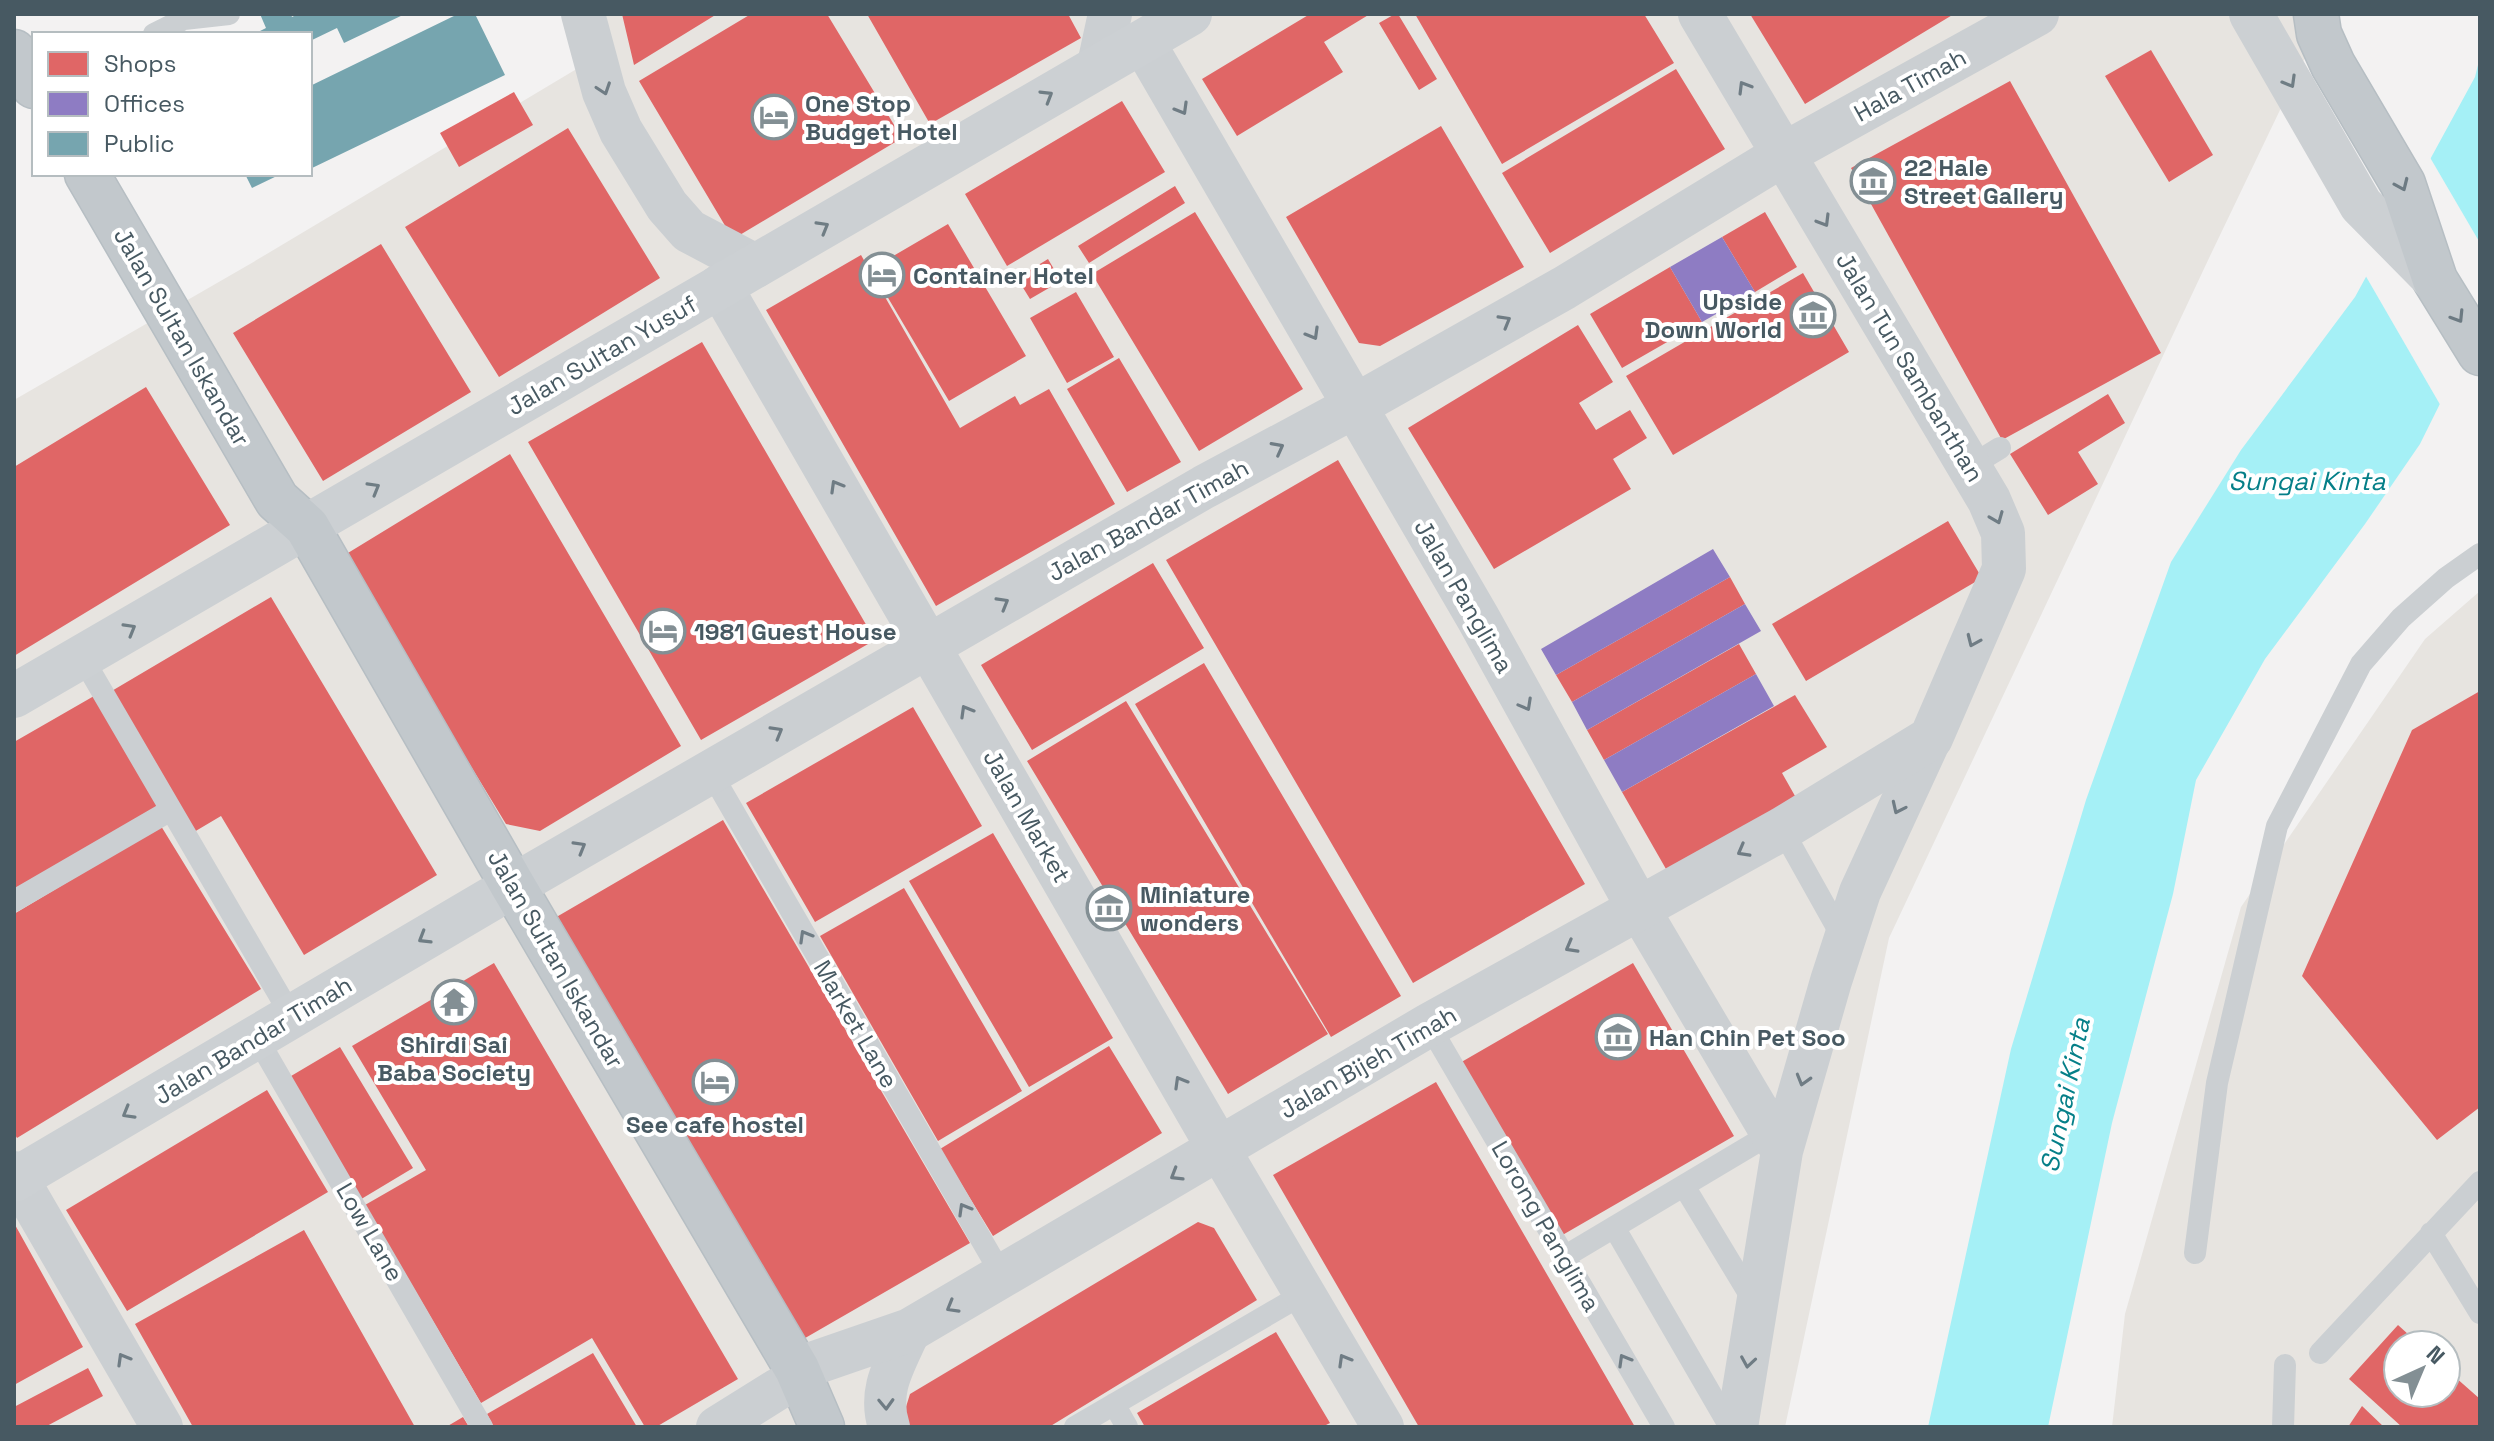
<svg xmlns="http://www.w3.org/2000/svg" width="2494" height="1441" viewBox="0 0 2494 1441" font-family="'Space Grotesk',sans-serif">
<rect width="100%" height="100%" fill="#f3f2f2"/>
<path fill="#e7e4e0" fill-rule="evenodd" d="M 604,14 L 2326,14 L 2210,256 L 1889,938 L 1785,1427 L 14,1427 L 14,400 L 250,264 L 610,49 Z
M 2480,591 L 2480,1427 L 2112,1427 L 2125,1314 L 2241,907 L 2425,639 ZM 2398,1345 L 2446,1345 L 2446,1393 L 2398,1393 Z"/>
<path fill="#a5f0f6" d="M 2480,57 L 2480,323 L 2420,444 L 2365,524 L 2265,659 L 2196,780 L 2173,894 L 2112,1123 L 2048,1427 L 1928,1427 L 2011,1049 L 2086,800 L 2171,562 L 2241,450 L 2355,297 L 2475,77 Z"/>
<path fill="#f3f2f2" d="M 2428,154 L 2480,243 L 2480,332 L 2442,408 L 2364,273 Z"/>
<path fill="#e06666" d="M 622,14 L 717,14 L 634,65 Z
M 751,14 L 827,14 L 902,138 L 733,239 L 639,81 Z
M 867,14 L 1068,14 L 1081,38 L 930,124 Z
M 1310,14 L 1370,14 L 1324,42 L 1343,72 L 1237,136 L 1202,79 Z
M 1395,14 L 1398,14 L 1437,79 L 1419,90 L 1379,23 Z
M 1415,14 L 1644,14 L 1674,63 L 1502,164 Z
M 1750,14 L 1954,14 L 1805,104 Z
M 2151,50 L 2213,155 L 2169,182 L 2105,76 Z
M 1676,69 L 1725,149 L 1550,253 L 1502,173 Z
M 2010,81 L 2161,353 L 2002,440 L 1851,168 Z
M 514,92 L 533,125 L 459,167 L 440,133 Z
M 1122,101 L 1165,172 L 1007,266 L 965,194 Z
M 1441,126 L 1524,267 L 1380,346 L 1359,343 L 1286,217 Z
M 568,128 L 660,278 L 499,377 L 405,227 Z
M 1175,186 L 1185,203 L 1089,263 L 1078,246 Z
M 1195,212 L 1303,389 L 1199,451 L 1092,274 Z
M 1765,212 L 1797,267 L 1755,292 L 1722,237 Z
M 948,224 L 1026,356 L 949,401 L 871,269 Z
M 381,244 L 471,392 L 323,481 L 233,333 Z
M 861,255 L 960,428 L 1015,396 L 1020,405 L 1049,389 L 1115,504 L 936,606 L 766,310 Z
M 1048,259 L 1061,281 L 1030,299 L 1017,278 Z
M 1670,267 L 1702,322 L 1622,368 L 1590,314 Z
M 1803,273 L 1849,352 L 1673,455 L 1626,376 Z
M 1076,292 L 1114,357 L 1067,383 L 1030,318 Z
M 1578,325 L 1613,382 L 1579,403 L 1596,430 L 1630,410 L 1647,438 L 1613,459 L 1631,489 L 1494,569 L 1408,428 Z
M 702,342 L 875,640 L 701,740 L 528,442 Z
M 1119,358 L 1181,462 L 1127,492 L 1067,389 Z
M 146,387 L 230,525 L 14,656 L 14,467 Z
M 2108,394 L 2125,423 L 2078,452 L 2098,484 L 2048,515 L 2010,454 Z
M 510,454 L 681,746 L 540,831 L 506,824 L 343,556 Z
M 1338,460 L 1585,884 L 1413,983 L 1166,560 Z
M 1948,521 L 1982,578 L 1806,681 L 1772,624 Z
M 1153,563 L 1204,648 L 1032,750 L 981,665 Z
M 1730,577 L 1745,604 L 1572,702 L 1556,675 Z
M 271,597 L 437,875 L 304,955 L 221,816 L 194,832 L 110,692 Z
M 1739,644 L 1756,674 L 1604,760 L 1587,730 Z
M 1204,663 L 1401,996 L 1331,1037 L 1135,704 Z
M 2480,691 L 2480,1107 L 2437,1140 L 2302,976 L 2412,730 Z
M 1795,695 L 1827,747 L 1782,773 L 1799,803 L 1670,876 L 1622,792 Z
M 94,696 L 158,807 L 14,889 L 14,742 Z
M 1126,701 L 1328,1034 L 1228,1094 L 1027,761 Z
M 913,707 L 982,826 L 815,922 L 746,803 Z
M 723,820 L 970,1243 L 800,1341 L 553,919 Z
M 161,826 L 261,989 L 17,1138 L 14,1133 L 14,914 Z
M 993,833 L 1113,1038 L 1029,1087 L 909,881 Z
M 904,888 L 1022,1091 L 938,1141 L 820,936 Z
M 494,963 L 738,1379 L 656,1427 L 645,1427 L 592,1338 L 481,1403 L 365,1205 L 426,1170 L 352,1046 Z
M 1633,963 L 1734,1136 L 1559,1237 L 1458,1064 Z
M 1109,1046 L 1162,1133 L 993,1236 L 940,1149 Z
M 340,1047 L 413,1168 L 358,1201 L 286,1079 Z
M 1436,1082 L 1635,1427 L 1419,1427 L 1273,1175 Z
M 267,1090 L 328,1192 L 127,1311 L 66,1210 Z
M 1198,1222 L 1214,1228 L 1257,1300 L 1049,1427 L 903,1427 L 901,1423 L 910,1394 Z
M 14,1223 L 83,1347 L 14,1385 Z
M 304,1230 L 415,1427 L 193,1427 L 135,1324 Z
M 2398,1325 L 2420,1345 L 2398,1345 L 2398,1393 L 2446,1393 L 2446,1369 L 2480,1399 L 2480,1427 L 2402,1427 L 2349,1379 Z
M 1276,1332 L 1330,1423 L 1322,1427 L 1145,1427 L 1137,1413 Z
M 593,1353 L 637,1427 L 494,1427 L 487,1414 Z
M 88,1368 L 103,1396 L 45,1427 L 14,1427 L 14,1407 Z
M 2362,1406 L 2384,1427 L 2348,1427 Z
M 463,1417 L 469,1427 L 446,1427 Z"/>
<path fill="#8e7cc3" d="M 1722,237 L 1755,292 L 1702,322 L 1670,267 Z
M 1713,549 L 1730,577 L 1556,675 L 1541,649 Z
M 1745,604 L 1761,631 L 1587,730 L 1572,702 Z
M 1756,674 L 1774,706 L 1622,792 L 1604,760 Z"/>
<path fill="#76a5af" d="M 260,14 L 291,14 L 292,17 L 298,14 L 405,14 L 344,43 L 337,28 L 310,41 L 310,34 L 254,34 L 266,28 Z
M 458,14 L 475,14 L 505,75 L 310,169 L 310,86 Z
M 245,174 L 281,174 L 252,188 Z"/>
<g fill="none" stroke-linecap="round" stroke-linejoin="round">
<g stroke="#b6bec3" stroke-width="47">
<path id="trunk" d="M 2316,14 L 2319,34 L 2333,65 L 2403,184 L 2435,280 L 2480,353
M 14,52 L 34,86
M 87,174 L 277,500 L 307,527 L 513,886 L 797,1369 L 822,1427"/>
</g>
<path stroke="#cbcfd2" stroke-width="22" d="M 154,34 L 184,19 L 229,14
M 1969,467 L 2000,448
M 82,657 L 292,1017
M 710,771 L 1003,1277
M 1782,829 L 1844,940
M 14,901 L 171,810
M 1429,1025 L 1664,1427
M 257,1038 L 482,1427
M 1684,1186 L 1756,1305
M 1614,1227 L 1730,1427
M 2431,1233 L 2480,1313
M 2195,1253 L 2217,1083 L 2277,826 L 2361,664 L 2401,618 L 2446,578 L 2480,554
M 1564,1257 L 1772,1133
M 2320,1353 L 2480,1182
M 1114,1404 L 1127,1427
M 1075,1427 L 1305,1293
M 2283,1427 L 2285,1365"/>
<path stroke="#cbcfd2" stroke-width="42" d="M 1639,909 L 1782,1151
M 1219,1149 L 1383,1427
M 14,1172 L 162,1427
M 717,1427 L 778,1389
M 889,1427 C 877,1390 895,1364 910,1330
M 1737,1427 L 1782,1151 L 1831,981 L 1860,892 L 1931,738"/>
<path stroke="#cbcfd2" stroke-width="44" d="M 583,14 L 604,92 L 621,131 L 667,206 L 689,231 L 755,266
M 1143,42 L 1478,618 L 1639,909
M 1099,65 L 1110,14
M 720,286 L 1219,1149
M 513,886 L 1204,487 L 1355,406 L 1564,288 L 1784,154 L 2037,14
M 797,1369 L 910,1330 L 1429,1025 L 1782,829 L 1931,738 L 2004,569 L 2003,533 L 1989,500 L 1700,14"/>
<path stroke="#ccd0d3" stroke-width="44" d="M 2251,14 L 2361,205 L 2435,280
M 14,696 L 1190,14
M 14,1180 L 491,899"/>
<use href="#trunk" stroke="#c2c8cc" stroke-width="44"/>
</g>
<defs><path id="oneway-chevron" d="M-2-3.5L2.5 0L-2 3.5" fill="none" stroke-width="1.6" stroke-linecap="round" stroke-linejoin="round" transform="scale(2)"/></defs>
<g stroke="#6f7d84">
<use href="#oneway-chevron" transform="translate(2290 82) rotate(60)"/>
<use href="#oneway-chevron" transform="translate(1047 96) rotate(-31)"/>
<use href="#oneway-chevron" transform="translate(823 227) rotate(-30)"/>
<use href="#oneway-chevron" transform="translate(374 488) rotate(-30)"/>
<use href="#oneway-chevron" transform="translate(130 629) rotate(-30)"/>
<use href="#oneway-chevron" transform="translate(424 938) rotate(149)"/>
<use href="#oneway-chevron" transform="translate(128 1113) rotate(150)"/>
</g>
<g stroke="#6f7c84">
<use href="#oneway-chevron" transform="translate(1744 87) rotate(-121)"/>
<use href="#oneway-chevron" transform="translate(604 89) rotate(71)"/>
<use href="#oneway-chevron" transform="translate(1182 109) rotate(60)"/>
<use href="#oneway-chevron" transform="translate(1824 221) rotate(59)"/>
<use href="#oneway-chevron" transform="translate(1505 321) rotate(-30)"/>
<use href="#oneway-chevron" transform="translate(1313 334) rotate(60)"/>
<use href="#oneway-chevron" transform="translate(1278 448) rotate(-28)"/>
<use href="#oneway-chevron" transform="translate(836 486) rotate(-120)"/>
<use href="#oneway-chevron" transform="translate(1997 518) rotate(68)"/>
<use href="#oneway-chevron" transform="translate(1003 603) rotate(-30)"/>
<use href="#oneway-chevron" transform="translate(1973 641) rotate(114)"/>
<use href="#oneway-chevron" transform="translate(1526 705) rotate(61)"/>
<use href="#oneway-chevron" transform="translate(966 711) rotate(-120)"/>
<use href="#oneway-chevron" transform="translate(777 732) rotate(-30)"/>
<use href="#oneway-chevron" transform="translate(1898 808) rotate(115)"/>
<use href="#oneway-chevron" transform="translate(580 847) rotate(-30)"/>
<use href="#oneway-chevron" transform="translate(1743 851) rotate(151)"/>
<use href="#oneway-chevron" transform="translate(805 936) rotate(-120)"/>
<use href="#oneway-chevron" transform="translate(1571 947) rotate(151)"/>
<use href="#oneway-chevron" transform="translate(1803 1080) rotate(106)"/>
<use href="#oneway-chevron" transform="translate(1180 1082) rotate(-120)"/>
<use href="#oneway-chevron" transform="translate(1176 1175) rotate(149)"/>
<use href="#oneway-chevron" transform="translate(964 1209) rotate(-120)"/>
<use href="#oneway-chevron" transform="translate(952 1307) rotate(150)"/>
<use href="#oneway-chevron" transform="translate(123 1359) rotate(-120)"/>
<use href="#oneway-chevron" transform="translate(1344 1360) rotate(-120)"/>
<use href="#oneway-chevron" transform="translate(1624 1360) rotate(-120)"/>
<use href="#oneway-chevron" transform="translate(1748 1362) rotate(99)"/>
<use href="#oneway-chevron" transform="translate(886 1404) rotate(88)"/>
</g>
<g stroke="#6c7a82">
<use href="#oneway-chevron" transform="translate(2402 185) rotate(66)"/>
<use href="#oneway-chevron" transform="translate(2458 317) rotate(58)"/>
</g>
<defs>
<g id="hotel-ring" transform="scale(2.3)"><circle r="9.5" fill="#fff" stroke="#838f94" stroke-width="1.5"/><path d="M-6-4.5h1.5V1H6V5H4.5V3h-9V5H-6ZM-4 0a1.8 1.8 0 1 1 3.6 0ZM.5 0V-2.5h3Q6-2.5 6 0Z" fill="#838f94"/></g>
<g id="museum-ring" transform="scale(2.3)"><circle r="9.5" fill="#fff" stroke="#838f94" stroke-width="1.5"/><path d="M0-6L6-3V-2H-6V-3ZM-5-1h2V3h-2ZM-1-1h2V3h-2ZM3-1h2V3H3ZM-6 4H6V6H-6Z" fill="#838f94"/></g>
<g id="temple-ring" transform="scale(2.3)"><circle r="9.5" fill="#fff" stroke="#838f94" stroke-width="1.5"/><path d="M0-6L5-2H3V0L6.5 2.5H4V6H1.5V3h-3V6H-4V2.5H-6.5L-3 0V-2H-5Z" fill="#838f94"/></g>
</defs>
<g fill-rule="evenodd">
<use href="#hotel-ring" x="774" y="117"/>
<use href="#museum-ring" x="1873" y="181"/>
<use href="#hotel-ring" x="882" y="275"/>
<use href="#museum-ring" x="1813" y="315"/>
<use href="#hotel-ring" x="663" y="631"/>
<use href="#museum-ring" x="1109" y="908"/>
<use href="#temple-ring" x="454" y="1002"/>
<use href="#museum-ring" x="1618" y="1037"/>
<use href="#hotel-ring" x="715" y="1082"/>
</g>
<g text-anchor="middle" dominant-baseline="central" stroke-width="8" stroke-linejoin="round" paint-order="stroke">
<g font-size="24" fill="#475962" stroke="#fff">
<text transform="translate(1910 85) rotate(-29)">Hala Timah</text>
<text transform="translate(182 337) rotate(60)">Jalan Sultan Iskandar</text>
<text transform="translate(602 355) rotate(-30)">Jalan Sultan Yusuf</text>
<text transform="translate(1910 367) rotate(59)">Jalan Tun Sambanthan</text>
<text transform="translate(1148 520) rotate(-29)">Jalan Bandar Timah</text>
<text transform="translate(1464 596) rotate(60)">Jalan Panglima</text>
<text transform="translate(1027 816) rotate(60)">Jalan Market</text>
<text transform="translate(556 959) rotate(60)">Jalan Sultan Iskandar</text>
<text transform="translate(856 1024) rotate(60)">Market Lane</text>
<text transform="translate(253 1040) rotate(-31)">Jalan Bandar Timah</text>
<text transform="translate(1368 1062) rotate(-30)">Jalan Bijeh Timah</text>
<text transform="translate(1546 1226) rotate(60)">Lorong Panglima</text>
<text transform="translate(370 1232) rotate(60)">Low Lane</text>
</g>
<g font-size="24" font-weight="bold" fill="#475962" stroke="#fff" text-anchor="start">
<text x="805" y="103">One Stop<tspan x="805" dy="28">Budget Hotel</tspan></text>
<text x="1904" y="167">22 Hale<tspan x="1904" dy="28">Street Gallery</tspan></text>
<text x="913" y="275">Container Hotel</text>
<text x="1782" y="301" text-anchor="end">Upside<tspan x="1782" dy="28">Down World</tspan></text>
<text x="694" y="631">1981 Guest House</text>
<text x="1140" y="894">Miniature<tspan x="1140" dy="28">wonders</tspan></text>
<text x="1649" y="1037">Han Chin Pet Soo</text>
<text x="454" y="1044" text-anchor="middle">Shirdi Sai<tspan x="454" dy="28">Baba Society</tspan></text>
<text x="715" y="1124" text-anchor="middle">See cafe hostel</text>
</g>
<g font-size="26" font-style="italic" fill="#057f88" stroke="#fff">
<text x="2307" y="481">Sungai Kinta</text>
<text transform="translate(2065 1095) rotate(-78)">Sungai Kinta</text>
</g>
</g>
<rect width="2494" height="1441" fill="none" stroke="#475962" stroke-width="32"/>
<rect x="32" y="32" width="280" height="144" fill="#ffffff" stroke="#b5bdc0" stroke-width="2"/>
<rect x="48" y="52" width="40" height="24" fill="#e06666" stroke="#b5bdc0" stroke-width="2"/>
<text x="104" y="72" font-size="24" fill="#475962">Shops</text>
<rect x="48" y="92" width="40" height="24" fill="#8e7cc3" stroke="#b5bdc0" stroke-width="2"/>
<text x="104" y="112" font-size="24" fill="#475962">Offices</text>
<rect x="48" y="132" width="40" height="24" fill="#76a5af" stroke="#b5bdc0" stroke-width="2"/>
<text x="104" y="152" font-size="24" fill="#475962">Public</text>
<g transform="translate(2422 1369) rotate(44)"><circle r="38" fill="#ffffff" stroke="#b5bdc0" stroke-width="2"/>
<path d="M0-6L14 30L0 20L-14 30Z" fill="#838f94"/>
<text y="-12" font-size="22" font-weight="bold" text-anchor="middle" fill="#475962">N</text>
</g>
</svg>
